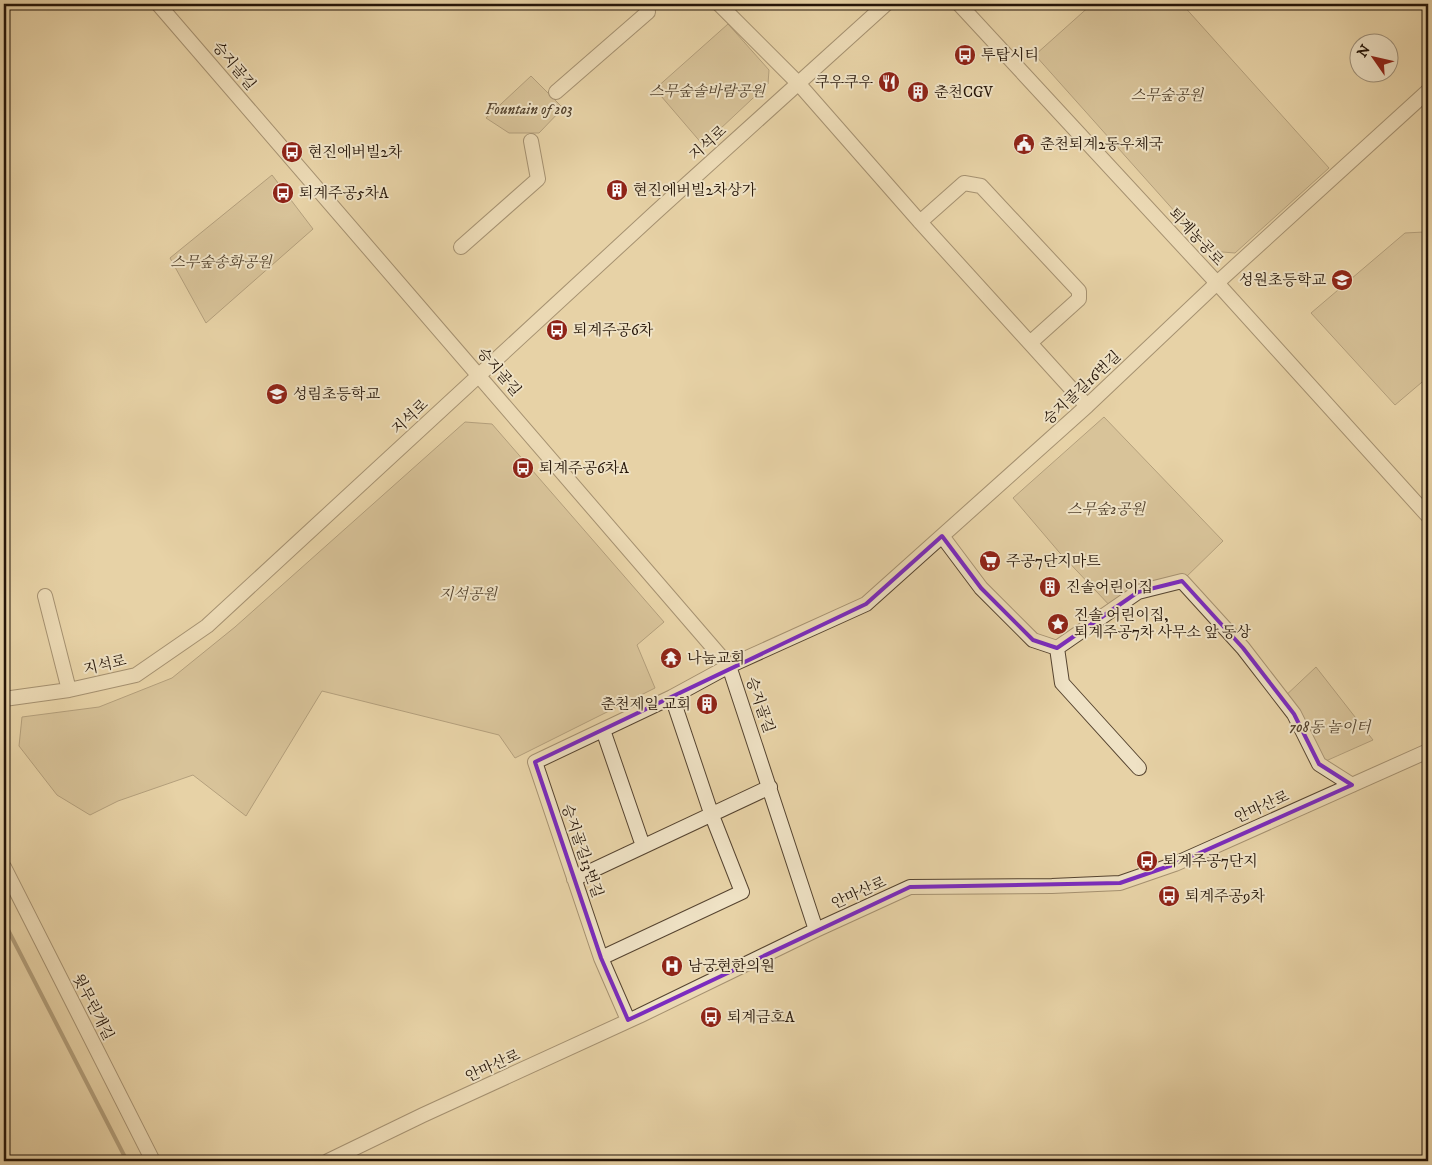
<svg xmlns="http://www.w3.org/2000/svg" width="1432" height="1165" viewBox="0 0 1432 1165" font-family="'IM FELL DW Pica','Noto Serif KR',serif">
<rect width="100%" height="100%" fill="#e7d2a6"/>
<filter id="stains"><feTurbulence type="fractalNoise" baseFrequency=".004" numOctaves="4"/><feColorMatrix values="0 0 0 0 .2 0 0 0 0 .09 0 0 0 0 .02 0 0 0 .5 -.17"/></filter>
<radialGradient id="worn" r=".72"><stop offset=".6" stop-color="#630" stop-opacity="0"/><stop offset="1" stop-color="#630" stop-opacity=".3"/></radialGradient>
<path fill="#c6b28b" stroke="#76644a" d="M 1092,4 L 1182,4 L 1329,168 L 1235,253 L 1210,251 L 1035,55 Z
M 728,24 L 769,70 L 768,84 L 703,145 L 655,89 Z
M 531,76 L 563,108 L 539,133 L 509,133 L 486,118 Z
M 272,175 L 313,229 L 206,323 L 170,258 Z
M 1424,232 L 1428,237 L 1428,330 L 1425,333 L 1428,336 L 1428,377 L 1395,405 L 1311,313 L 1405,233 Z
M 1104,417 L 1223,541 L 1182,581 L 1113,609 L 1059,552 L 1013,498 Z
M 465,422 L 492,424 L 664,622 L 637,645 L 655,688 L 515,758 L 499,735 L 322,691 L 246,816 L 193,775 L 118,801 L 90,815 L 57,795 L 19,746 L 22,717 L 99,707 L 172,678 L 235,627 Z
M 1316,667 L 1373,740 L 1319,764 L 1282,699 Z"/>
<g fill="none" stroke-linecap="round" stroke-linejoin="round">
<path stroke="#726046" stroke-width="4" d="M 4,922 L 127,1161"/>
<g stroke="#564430" stroke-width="16">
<path id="minor" d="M 158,4 L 729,666 L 816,930
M 719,4 L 798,83 L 920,222 L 1087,406
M 959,4 L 1217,283 L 1428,516
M 556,92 L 648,12
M 920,222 L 964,183 L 981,186 L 1079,291 L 1079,299 L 1030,343
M 461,247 L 538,179 L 531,141
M 942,536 L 981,588 L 1033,640 L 1057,648 L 1062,683 L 1139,768
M 45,596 L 69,690
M 1057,648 L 1138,592 L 1182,581 L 1243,648 L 1294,714 L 1319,764 L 1352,785
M 4,699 L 69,690 L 136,675 L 207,626 L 656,212 L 886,4
M 603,730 L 643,846
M 4,867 L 153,1161
M 574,879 L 770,787
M 601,958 L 742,892 L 711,813 L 672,697
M 628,1020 L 601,958 L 535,762 L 672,697 L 729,666 L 866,604 L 1087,406 L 1217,283 L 1428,91
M 328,1161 L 423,1115 L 639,1016 L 816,930 L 910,887 L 1052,886 L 1120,883 L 1175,864 L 1428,751"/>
</g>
<use href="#minor" stroke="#efe2c5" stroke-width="14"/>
</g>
<path d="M0 0H1432V1165H0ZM 942,536 L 981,588 L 1033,640 L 1057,648 L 1138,592 L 1182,581 L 1243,648 L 1294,714 L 1319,764 L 1352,785 L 1175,864 L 1120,883 L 910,887 L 628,1020 L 601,958 L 535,762 L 866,604 Z" fill="#e7d2a6" fill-opacity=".55" fill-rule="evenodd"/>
<path fill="none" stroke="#7b2cbf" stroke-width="4" stroke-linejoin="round" d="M 942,536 L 981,588 L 1033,640 L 1057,648 L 1138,592 L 1182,581 L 1243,648 L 1294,714 L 1319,764 L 1352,785 L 1175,864 L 1120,883 L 910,887 L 628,1020 L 601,958 L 535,762 L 866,604 Z"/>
<defs>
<g id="bus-disc" transform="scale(1.125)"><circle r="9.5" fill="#8f2418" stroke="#efe2c5"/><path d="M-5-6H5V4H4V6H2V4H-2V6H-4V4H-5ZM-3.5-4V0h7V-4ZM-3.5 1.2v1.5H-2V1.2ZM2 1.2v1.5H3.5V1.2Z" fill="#fff"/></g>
<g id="restaurant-disc" transform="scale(1.125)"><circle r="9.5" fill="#8f2418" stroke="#efe2c5"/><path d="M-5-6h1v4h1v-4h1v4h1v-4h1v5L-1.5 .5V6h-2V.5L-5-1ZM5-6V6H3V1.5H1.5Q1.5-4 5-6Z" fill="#fff"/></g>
<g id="building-disc" transform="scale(1.125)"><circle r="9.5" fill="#8f2418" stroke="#efe2c5"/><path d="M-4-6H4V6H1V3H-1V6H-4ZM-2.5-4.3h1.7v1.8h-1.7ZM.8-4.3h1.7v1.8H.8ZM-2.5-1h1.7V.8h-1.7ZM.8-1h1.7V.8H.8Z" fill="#fff"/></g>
<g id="civic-disc" transform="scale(1.125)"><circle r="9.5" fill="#8f2418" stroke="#efe2c5"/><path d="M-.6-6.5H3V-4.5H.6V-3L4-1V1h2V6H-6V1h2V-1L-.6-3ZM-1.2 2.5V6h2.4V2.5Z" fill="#fff"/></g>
<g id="school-disc" transform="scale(1.125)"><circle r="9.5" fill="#8f2418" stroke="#efe2c5"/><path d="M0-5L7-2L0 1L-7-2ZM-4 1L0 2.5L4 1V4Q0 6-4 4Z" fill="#fff"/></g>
<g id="supermarket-disc" transform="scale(1.125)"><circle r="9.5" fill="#8f2418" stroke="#efe2c5"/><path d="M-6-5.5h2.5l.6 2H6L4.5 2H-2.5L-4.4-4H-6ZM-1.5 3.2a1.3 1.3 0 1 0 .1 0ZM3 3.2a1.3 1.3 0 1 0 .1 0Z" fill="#fff"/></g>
<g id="sight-disc" transform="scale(1.125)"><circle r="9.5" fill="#8f2418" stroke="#efe2c5"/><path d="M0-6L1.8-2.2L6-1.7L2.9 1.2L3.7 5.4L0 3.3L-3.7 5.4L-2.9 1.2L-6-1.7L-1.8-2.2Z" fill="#fff"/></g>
<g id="temple-disc" transform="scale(1.125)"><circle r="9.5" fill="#8f2418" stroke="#efe2c5"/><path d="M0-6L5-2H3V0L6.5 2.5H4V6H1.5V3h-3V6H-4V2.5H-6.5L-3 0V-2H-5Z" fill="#fff"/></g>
<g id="hospital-disc" transform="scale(1.125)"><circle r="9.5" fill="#8f2418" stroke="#efe2c5"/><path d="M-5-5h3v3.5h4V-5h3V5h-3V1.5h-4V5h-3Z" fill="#fff"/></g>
</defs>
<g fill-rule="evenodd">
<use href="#bus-disc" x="965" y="55"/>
<use href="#restaurant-disc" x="889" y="82"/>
<use href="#building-disc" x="918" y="92"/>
<use href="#civic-disc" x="1024" y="144"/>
<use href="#bus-disc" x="292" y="152"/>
<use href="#building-disc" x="617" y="190"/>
<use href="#bus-disc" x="283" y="193"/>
<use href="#school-disc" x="1342" y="280"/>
<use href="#bus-disc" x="557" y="330"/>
<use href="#school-disc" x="277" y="394"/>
<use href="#bus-disc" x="523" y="468"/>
<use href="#supermarket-disc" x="990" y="561"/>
<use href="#building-disc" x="1050" y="587"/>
<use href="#sight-disc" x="1058" y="624"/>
<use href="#temple-disc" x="671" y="658"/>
<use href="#building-disc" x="707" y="704"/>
<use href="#bus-disc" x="1147" y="861"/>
<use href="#bus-disc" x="1169" y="896"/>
<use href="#hospital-disc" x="672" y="966"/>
<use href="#bus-disc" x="711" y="1017"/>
</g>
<g text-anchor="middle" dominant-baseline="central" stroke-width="4" stroke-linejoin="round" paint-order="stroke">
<g font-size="15" fill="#251508" stroke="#efe2c5" text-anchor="start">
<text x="981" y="55">투탑시티</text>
<text x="873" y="82" text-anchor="end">쿠우쿠우</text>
<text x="934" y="92">춘천CGV</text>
<text x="1040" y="144">춘천퇴계2동우체국</text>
<text x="308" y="152">현진에버빌2차</text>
<text x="633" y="190">현진에버빌2차상가</text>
<text x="299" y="193">퇴계주공5차A</text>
<text x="1326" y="280" text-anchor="end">성원초등학교</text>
<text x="573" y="330">퇴계주공6차</text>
<text x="293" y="394">성림초등학교</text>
<text x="539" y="468">퇴계주공6차A</text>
<text x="1006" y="561">주공7단지마트</text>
<text x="1066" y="587">진솔어린이집</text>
<text x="1074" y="615">진솔 어린이집,<tspan x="1074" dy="17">퇴계주공7차 사무소 앞 동상</tspan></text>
<text x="687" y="658">나눔교회</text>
<text x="691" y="704" text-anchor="end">춘천제일 교회</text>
<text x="1163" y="861">퇴계주공7단지</text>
<text x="1185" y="896">퇴계주공9차</text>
<text x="688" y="966">남궁현한의원</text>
<text x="727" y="1017">퇴계금호A</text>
</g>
<g font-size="15" fill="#251508" stroke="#efe2c5">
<text transform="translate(234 66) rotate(50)">승지골길</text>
<text transform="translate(708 143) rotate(-42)">지석로</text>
<text transform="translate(1196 237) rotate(47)">퇴계농공로</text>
<text transform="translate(499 372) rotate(49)">승지골길</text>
<text transform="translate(1082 388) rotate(-43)">승지골길16번길</text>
<text transform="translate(410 417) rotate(-43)">지석로</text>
<text transform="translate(105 665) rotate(-13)">지석로</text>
<text transform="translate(760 705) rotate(71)">승지골길</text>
<text transform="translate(1262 807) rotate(-24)">안마산로</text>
<text transform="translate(582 851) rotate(71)">승지골길13번길</text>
<text transform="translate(859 893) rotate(-24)">안마산로</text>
<text transform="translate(93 1007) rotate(63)">윗무린개길</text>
<text transform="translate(493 1066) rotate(-24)">안마산로</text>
</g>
<g font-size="15" font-style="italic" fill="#55442f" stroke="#efe2c5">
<text x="707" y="91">스무숲솔바람공원</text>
<text x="1167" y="95">스무숲공원</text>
<text x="529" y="109">Fountain of 203</text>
<text x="221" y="262">스무숲송화공원</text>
<text x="1106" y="509">스무숲2공원</text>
<text x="468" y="594">지석공원</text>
<text x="1330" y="727">708동 놀이터</text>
</g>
</g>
<rect width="1432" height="1165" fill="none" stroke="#e7d2a6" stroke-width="20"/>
<rect x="5" y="5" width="1422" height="1155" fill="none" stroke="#251508" stroke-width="2.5"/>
<rect x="10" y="10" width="1412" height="1145" fill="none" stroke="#251508"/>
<g transform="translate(1374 58) rotate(304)"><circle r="24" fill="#efe2c5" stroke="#9e9079"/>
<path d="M0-4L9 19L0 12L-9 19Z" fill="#8f2418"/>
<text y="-8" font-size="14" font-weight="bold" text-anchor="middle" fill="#251508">N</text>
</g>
<rect width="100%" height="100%" filter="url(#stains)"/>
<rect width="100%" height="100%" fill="url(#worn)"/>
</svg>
